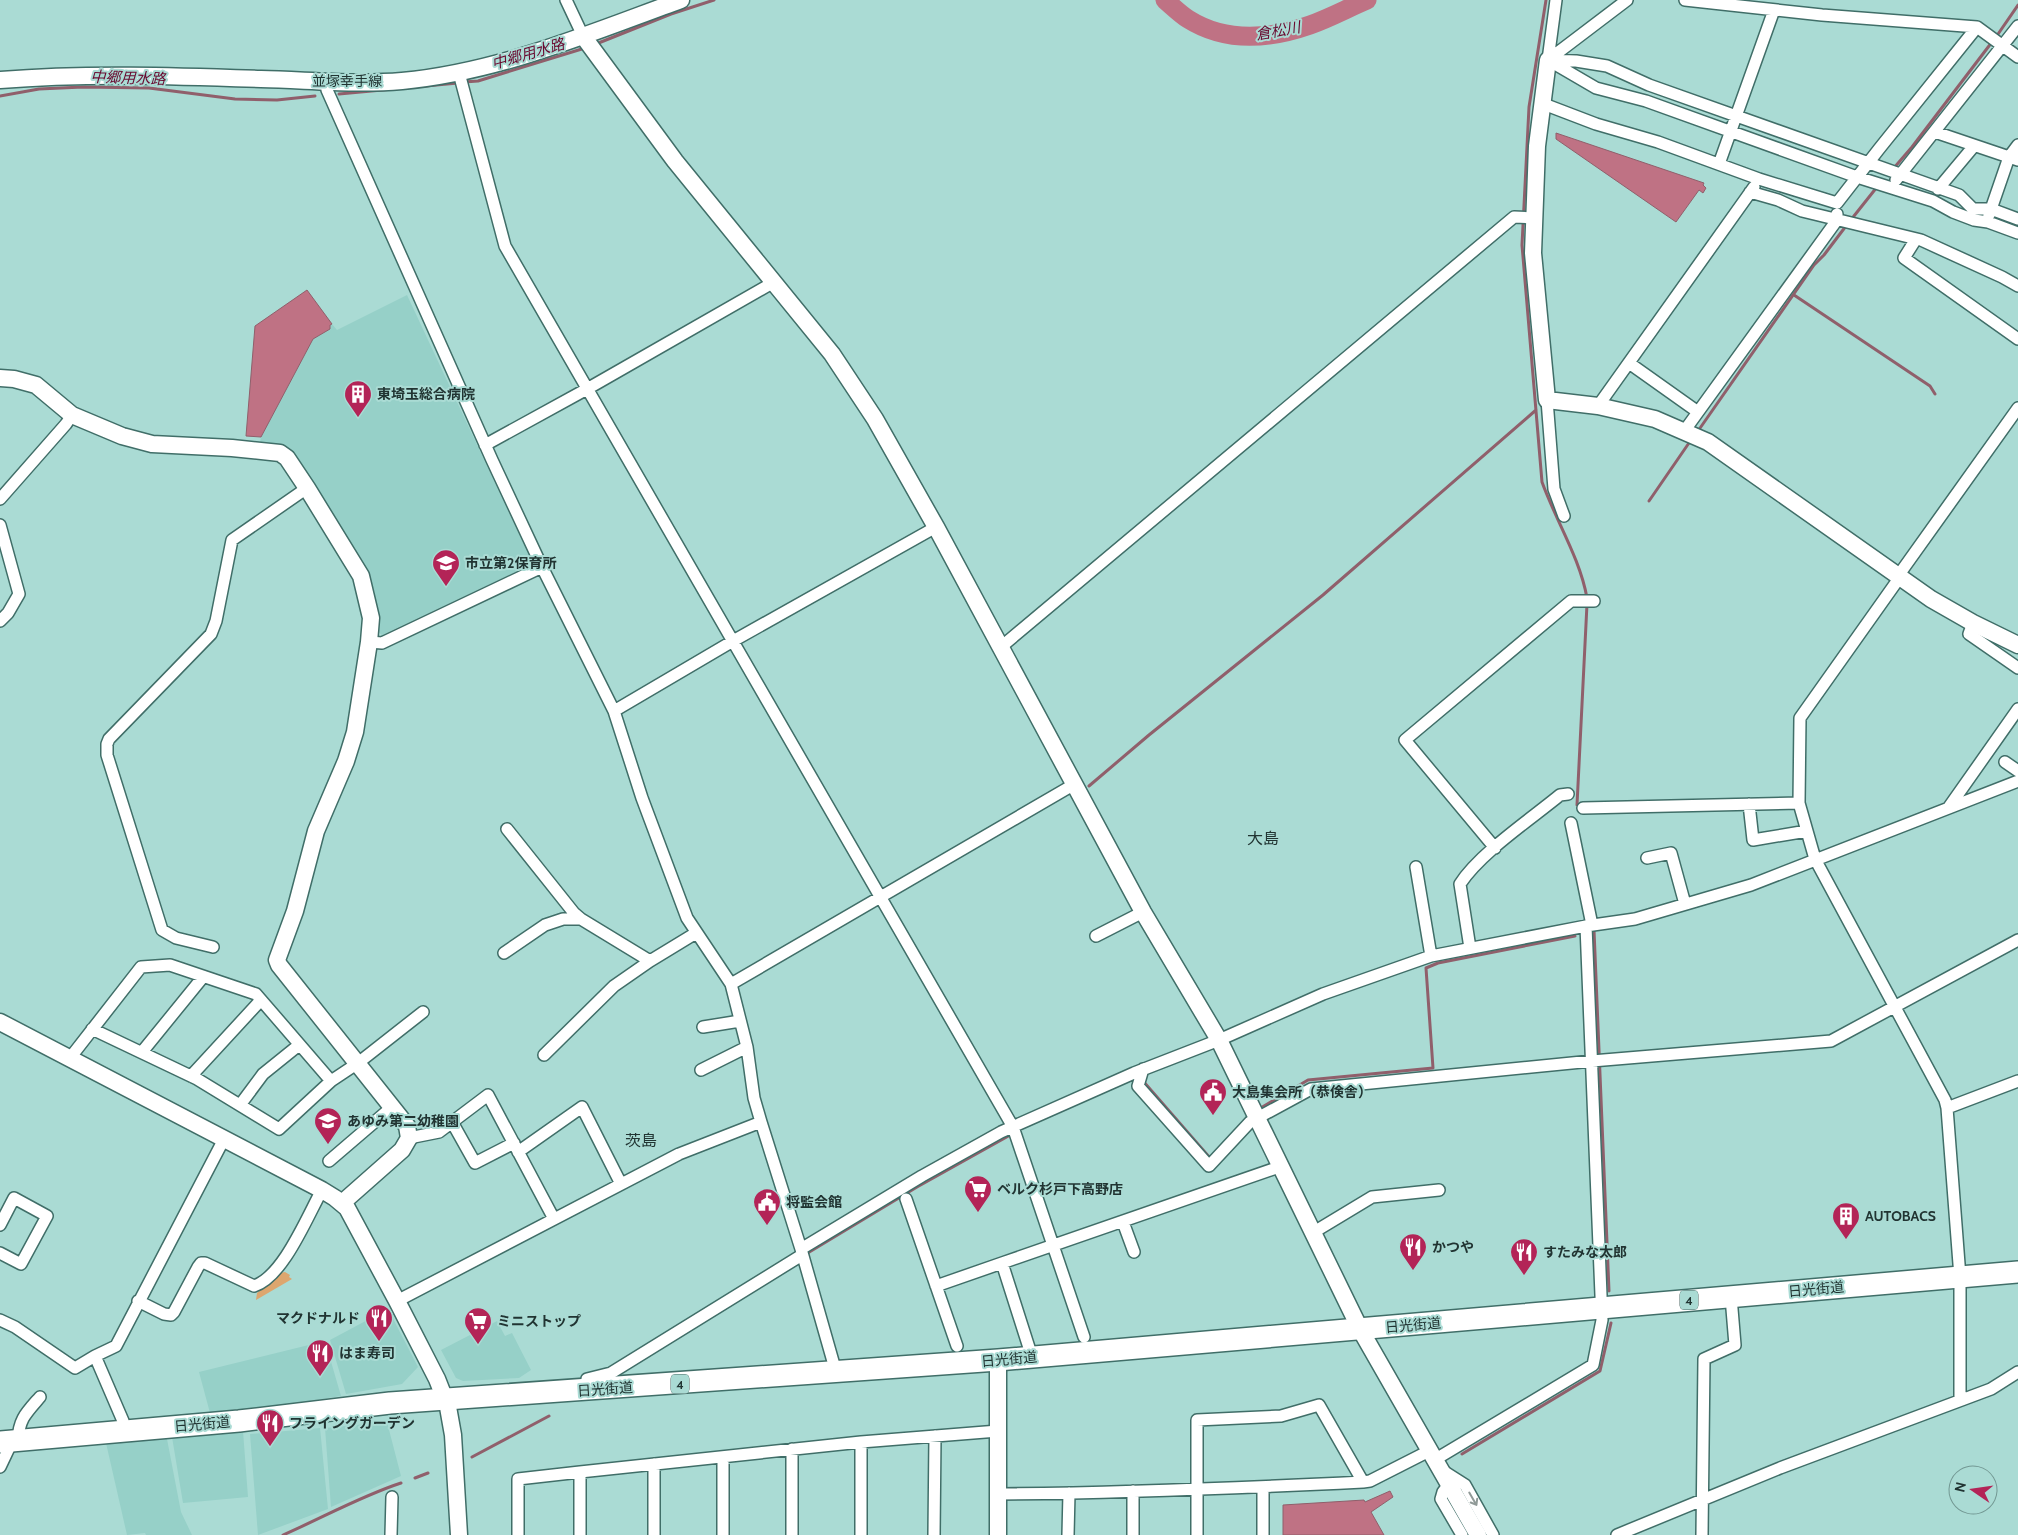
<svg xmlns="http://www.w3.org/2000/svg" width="2018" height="1535" viewBox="0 0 2018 1535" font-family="Cabin,'Noto Sans JP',sans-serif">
<rect width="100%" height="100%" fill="#aadbd4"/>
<path fill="#96d0c8" d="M 407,295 L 530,558 L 528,566 L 382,635 L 376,630 L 375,593 L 367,573 L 283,449 L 260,443 L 261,437 L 313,339 L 330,329 L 330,325 L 332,324 L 337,330 Z
M 388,1309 L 418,1367 L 402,1384 L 346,1394 L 330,1340 Z
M 497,1321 L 505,1336 L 512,1333 L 531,1370 L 519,1378 L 463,1381 L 456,1378 L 441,1350 Z
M 325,1341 L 341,1396 L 260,1409 L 210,1413 L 199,1372 Z
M 387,1422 L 401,1476 L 331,1507 L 325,1428 Z
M 320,1428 L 328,1509 L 258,1535 L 250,1434 Z
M 243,1431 L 248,1497 L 183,1503 L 172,1437 Z
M 167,1439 L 181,1512 L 192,1535 L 146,1535 L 145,1533 L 127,1535 L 106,1443 Z"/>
<path fill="#dda66e" d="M 285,1272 L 290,1275 L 289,1277 L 292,1279 L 256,1300 L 257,1293 L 280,1273 Z"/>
<path fill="#bf7284" stroke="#905f6b" d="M 1556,133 L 1704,183 L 1703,185 L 1706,188 L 1703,193 L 1699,190 L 1676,222 L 1556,139 Z
M 307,290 L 332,324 L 330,325 L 330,329 L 313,339 L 261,437 L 246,436 L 255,326 Z
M 1390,1491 L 1393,1497 L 1371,1512 L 1384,1535 L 1283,1535 L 1283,1505 L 1364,1500 L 1365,1502 Z"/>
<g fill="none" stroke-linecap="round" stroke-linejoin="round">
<path stroke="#905f6b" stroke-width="3" d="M 1546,0 L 1529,107 L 1522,245 L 1542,482 C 1556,521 1580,558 1587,598
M 1996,37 L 2018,5
M 596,44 L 671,14 L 714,0
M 464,82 L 478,81 L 585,48
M 339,94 L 458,83
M 0,96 L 39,89 L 83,87 L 149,88 L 235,99 L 277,100 L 315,96
M 1893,169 L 1912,147 L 1992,42
M 1850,221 L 1877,187
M 1794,295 L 1930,386 L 1935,394
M 1698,431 L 1814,265 L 1824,255 L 1846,226
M 1649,501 L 1691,440
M 1089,786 L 1149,735 L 1323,595 L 1536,410
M 1577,805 L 1587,604
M 1594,930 L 1609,1291
M 1143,1081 L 1210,1158 L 1211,1157
M 1259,1109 L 1308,1080 L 1433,1068 L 1426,968 L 1438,963 L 1575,936
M 806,1254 L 917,1187 L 1012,1134
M 1462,1454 L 1600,1371 L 1611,1323
M 472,1457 L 549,1416
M 415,1478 L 428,1473
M 283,1535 C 322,1518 361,1496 401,1483"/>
<path stroke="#bf7284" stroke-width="19" d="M 1165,0 C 1172,6 1180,14 1188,19 C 1226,43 1270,39 1310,25 C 1330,18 1348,8 1367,0"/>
<g stroke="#406e68" stroke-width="14">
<path id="street" d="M 566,0 L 583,36
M 1685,0 L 1822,15 L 1977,27 L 2018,57
M 1548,60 L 1596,88 L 1646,101 L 1857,177 L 1933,201 L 1953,212 L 1974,220 L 1988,222 L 2018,233
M 1548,60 L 1627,0
M 1548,60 L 1556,0
M 1550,60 L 1576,61 L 1607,66 L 1649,85 L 1959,195 L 1973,209 L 1991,209 L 2018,219
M 459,73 L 505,246 L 1013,1127 L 1084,1337
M 326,81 L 327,90 L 492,460 L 542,567 L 614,711 L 642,798 L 687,918 L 731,984 L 747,1047 L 754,1098 L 761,1122 L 801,1249 L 836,1372
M 1541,103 L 1596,124 L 1658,142 L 1759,179 L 1837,203 L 1879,149 L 1977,27
M 1935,132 L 2018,160
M 1719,164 L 1774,10
M 1896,180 L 2018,26
M 1938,189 L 1974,146
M 1750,192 L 1778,200 L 1802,211 L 1921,240 L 2002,277 L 2018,286
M 1989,215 L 2009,157 L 2018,145
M 1916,239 L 1904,258 L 2018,339
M 1629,363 L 1698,412
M 1547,400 L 1554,489 L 1564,516
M 1598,406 L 1754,187
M 1685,430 L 1837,220 L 1837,214
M 485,445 L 587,389 L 774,282
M 0,499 L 66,424 L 72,415
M 0,525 L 19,594 L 8,613 L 0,621
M 1898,576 L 2018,408
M 1900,577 L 1800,718 L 1799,803 L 1815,859 L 1945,1100 L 1947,1108 L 1960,1277 L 1960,1399
M 1973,623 L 1969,634 L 2018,668
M 369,642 L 382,643 L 542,567
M 1001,647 L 1514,217 L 1534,218
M 614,711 L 733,641 L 936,527
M 2005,762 L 2018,771
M 1749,804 L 1753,840 L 1807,831
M 1949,807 L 2018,709
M 1583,808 L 1799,803
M 1571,823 L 1592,925
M 507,829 L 574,913 L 581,919
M 1495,848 L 1405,740 L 1571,601 L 1594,601
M 1647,858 L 1671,853 L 1685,904
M 1416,867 L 1431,956
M 1096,936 L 1143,912
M 213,947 L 176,938 L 162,930 L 107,755 L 107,744 L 109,739 L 211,634 L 216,621 L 232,540 L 307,488
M 1470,948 L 1460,884 C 1480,853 1531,819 1560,795 L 1568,794
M 504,953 L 545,925 L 563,919 L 581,919 L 650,961 L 696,933
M 731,984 L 1073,785
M 703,1027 L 740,1021
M 142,1052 L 203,977
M 544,1055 L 614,986 L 650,961
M 70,1058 L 141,967 L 170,965 L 256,994 L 331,1081 L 279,1129 L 197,1079 L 92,1029
M 1143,1069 L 1138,1086 L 1209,1166 L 1250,1122 L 1311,1089 L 1592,1061 L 1831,1041 L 2018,940
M 701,1070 L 747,1047
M 191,1076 L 261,1000
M 331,1081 L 358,1063 L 423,1012
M 240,1105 L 263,1074 L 299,1045
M 1947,1108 L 2018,1081
M 452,1122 L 475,1163 L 514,1143
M 409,1138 L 439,1132 L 488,1095 L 554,1219
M 518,1152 L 582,1107 L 621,1184
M 329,1161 L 392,1107
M 906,1199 L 957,1346
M 1123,1222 L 1134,1252
M 0,1225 L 14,1198 L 47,1216 L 21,1264 L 0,1253
M 1314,1232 L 1372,1197 L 1439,1190
M 801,1249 L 922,1176 L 1001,1132 L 1134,1073 L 1219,1040 L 1323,994 L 1431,956 L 1586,926 L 1635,919 L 1751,885 L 2018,781
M 936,1286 L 1002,1263
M 138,1301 L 164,1314 L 171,1315 L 174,1312 L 198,1267 L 201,1263 L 205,1263 L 254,1286 C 283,1277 307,1217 322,1190
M 397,1301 L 679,1154 L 761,1122
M 0,1320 L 15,1327 L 75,1368 L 95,1356 L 123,1421 L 124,1431
M 95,1356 L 116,1346 L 224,1139
M 1032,1357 L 1002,1263 L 1282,1166
M 586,1391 L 587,1379 L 611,1373 L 802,1255
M 18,1440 C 19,1419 26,1413 40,1397
M 1436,1459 L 1593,1365 L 1602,1320 L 1586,926
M 0,1467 L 9,1448 L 9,1441
M 1443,1471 L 1465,1485 L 1493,1535
M 1363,1482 L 1370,1481 L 1431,1450
M 1449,1484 L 1443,1492 L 1441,1499 L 1462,1535
M 998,1494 C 1120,1493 1241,1488 1363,1482 L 1319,1405 L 1281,1416 L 1197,1420 L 1197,1535
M 391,1535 L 392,1497
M 518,1535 L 518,1479 L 580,1472
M 580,1535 L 580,1472 L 861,1442 L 998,1431
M 654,1535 L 654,1464
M 723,1535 L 723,1457
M 792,1535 L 792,1449
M 861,1535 L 861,1442
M 934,1535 L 935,1436
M 1068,1535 L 1069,1493
M 1133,1535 L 1133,1491
M 1263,1535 L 1263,1487
M 1617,1535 L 1780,1468 L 1991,1389 L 2018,1372
M 1702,1535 L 1704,1359 L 1735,1345 L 1731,1297"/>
</g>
<g stroke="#406e68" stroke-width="19">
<path id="secondary" d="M 583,36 L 675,161 L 832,354 L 875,419 L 936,527 L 1143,912 L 1219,1040 L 1360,1329 L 1478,1535
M 1548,60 L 1537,146 L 1533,253 L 1547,400 L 1598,406 L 1655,419 L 1708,442 L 1931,599 L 1973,623 L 2018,645
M 0,80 C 86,73 175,76 261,79 C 308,80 355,85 402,81 C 499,72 590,33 681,0
M 0,378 L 14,379 L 36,385 L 72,415 L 122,436 L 152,444 L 232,448 L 280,453 L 287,458 L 307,488 L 361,576 L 371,618 L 369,642 L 355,732 L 346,761 L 316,831 L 295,911 L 277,960 L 279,965 L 407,1126 L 409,1138 L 402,1150 L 342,1203
M 0,1022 L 322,1190 L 335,1198 L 347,1208 L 397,1301 L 437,1379 L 448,1407 L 453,1435 L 459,1535
M 998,1535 L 998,1360"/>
</g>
<g stroke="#406e68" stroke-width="24">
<path id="highway" d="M 0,1442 L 239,1421 L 390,1403 L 998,1360 L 2018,1272"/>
</g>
<use href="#street" stroke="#fff" stroke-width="11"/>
<use href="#secondary" stroke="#fff" stroke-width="16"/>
<use href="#highway" stroke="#fff" stroke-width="21"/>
</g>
<defs><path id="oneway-shaft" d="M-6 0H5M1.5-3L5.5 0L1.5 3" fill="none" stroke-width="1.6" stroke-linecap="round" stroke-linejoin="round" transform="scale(1.25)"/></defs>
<use stroke="#909a98" href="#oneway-shaft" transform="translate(1473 1499) rotate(60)"/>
<defs>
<g id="building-pin" transform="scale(1.4375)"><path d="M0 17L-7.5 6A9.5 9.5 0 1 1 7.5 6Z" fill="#b32457" stroke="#aadbd4"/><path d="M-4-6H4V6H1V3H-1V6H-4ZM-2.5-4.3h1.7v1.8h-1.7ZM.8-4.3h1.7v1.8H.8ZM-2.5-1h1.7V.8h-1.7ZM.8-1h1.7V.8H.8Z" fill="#fff"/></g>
<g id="school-pin" transform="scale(1.4375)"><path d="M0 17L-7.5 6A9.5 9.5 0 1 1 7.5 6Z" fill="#b32457" stroke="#aadbd4"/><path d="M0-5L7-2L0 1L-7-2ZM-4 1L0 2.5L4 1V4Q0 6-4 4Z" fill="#fff"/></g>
<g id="civic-pin" transform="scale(1.4375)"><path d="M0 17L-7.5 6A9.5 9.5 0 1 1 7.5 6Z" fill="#b32457" stroke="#aadbd4"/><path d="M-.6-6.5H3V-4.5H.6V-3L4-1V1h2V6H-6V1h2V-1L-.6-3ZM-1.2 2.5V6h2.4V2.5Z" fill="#fff"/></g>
<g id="supermarket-pin" transform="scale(1.4375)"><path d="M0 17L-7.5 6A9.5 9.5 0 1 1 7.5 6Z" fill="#b32457" stroke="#aadbd4"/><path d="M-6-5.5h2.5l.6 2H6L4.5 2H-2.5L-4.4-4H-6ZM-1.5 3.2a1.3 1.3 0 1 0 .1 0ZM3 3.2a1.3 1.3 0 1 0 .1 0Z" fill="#fff"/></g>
<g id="restaurant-pin" transform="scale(1.4375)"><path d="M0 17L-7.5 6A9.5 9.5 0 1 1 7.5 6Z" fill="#b32457" stroke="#aadbd4"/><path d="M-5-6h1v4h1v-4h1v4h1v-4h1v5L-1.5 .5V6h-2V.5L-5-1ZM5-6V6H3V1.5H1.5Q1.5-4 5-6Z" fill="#fff"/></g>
</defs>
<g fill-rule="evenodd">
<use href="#building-pin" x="358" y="394"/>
<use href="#school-pin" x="446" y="563"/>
<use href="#civic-pin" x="1213" y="1092"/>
<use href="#school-pin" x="328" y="1121"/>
<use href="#supermarket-pin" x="978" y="1189"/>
<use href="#civic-pin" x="767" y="1202"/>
<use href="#building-pin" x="1846" y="1216"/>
<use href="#restaurant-pin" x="1413" y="1247"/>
<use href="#restaurant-pin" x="1524" y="1252"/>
<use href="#restaurant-pin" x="379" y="1318"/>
<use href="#supermarket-pin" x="478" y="1321"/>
<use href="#restaurant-pin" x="320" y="1353"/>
<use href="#restaurant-pin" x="270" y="1423"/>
</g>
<g text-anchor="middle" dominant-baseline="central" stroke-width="4" stroke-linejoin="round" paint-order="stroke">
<g fill="#aadbd4" stroke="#4a6663" stroke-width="1">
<rect x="1680" y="1290.5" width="18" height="19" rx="4"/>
<rect x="671" y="1374.5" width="18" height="19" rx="4"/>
</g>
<g font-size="12" font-weight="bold" fill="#213432">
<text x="1689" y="1300">4</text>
<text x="680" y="1384">4</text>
</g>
<g font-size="14" fill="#213432" stroke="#aadbd4">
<text x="347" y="81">並塚幸手線</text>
<text transform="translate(1816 1289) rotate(-5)">日光街道</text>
<text transform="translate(1413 1325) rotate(-5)">日光街道</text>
<text transform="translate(1009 1359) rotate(-5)">日光街道</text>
<text transform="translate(605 1389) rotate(-4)">日光街道</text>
<text transform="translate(202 1424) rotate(-5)">日光街道</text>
</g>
<g font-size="14" font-weight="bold" fill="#213432" stroke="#aadbd4" text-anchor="start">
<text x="377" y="394">東埼玉総合病院</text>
<text x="465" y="563">市立第2保育所</text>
<text x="1232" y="1092">大島集会所（恭倹舎）</text>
<text x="347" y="1121">あゆみ第二幼稚園</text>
<text x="997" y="1189">ベルク杉戸下高野店</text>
<text x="786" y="1202">将監会館</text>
<text x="1865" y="1216">AUTOBACS</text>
<text x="1432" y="1247">かつや</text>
<text x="1543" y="1252">すたみな太郎</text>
<text x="360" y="1318" text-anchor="end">マクドナルド</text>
<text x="497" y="1321">ミニストップ</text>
<text x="339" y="1353">はま寿司</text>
<text x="289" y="1423">フライングガーデン</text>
</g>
<g font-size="15" font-style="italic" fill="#69092f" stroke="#aadbd4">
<text transform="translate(1278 31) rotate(-10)">倉松川</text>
<text transform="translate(528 54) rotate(-16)">中郷用水路</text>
<text transform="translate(128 78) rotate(2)">中郷用水路</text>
</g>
<g font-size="16" fill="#213432" stroke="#aadbd4">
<text x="1263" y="838">大島</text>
<text x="641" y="1140">茨島</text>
</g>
</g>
<g transform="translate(1973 1490) rotate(283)"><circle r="24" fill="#aadbd4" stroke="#739893"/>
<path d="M0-4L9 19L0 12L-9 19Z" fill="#b32457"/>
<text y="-8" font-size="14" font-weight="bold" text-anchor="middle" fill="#213432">N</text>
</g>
</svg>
